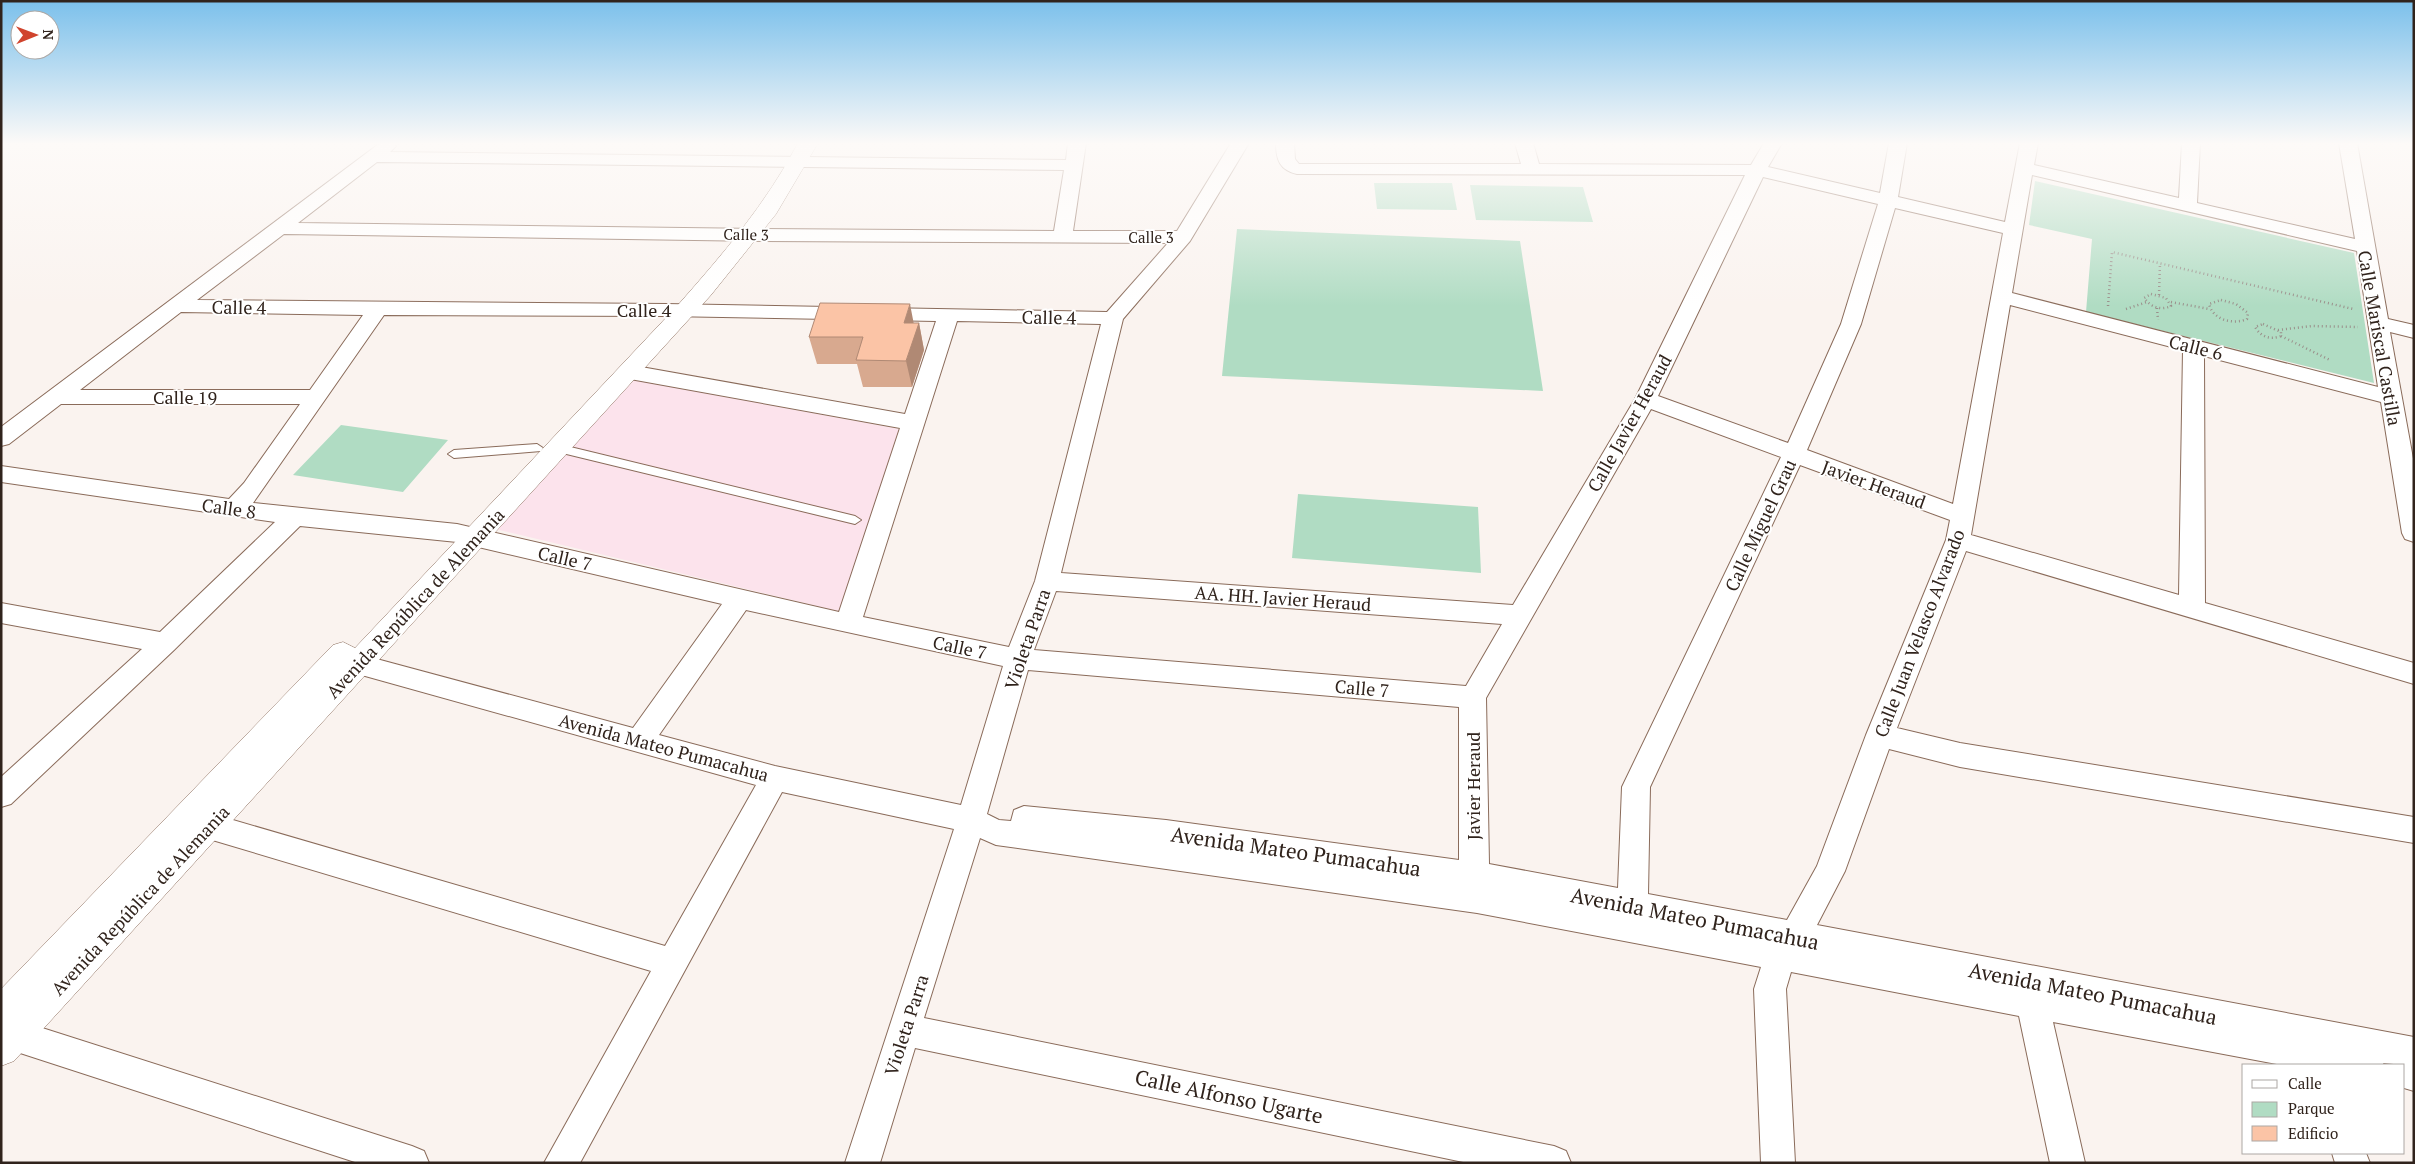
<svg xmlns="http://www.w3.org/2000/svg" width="2415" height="1164" viewBox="0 0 2415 1164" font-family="'PT Serif',serif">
<rect width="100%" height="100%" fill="#faf3ef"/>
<path fill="#fce3ec" d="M 634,380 L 899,429 L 842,612 L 495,529 Z"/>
<path fill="#b0dcc3" d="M 2035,181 L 2354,253 L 2374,383 L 2086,312 L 2092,239 L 2029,225 Z
M 1374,183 L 1452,183 L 1457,210 L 1377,209 Z
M 1470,185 L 1583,187 L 1593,222 L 1476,220 Z
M 1237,229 L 1520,241 L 1543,391 L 1222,376 Z
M 341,425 L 448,440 L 403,492 L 293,475 Z
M 1298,494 L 1478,507 L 1481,573 L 1292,558 Z"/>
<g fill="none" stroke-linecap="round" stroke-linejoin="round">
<g stroke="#8a6b5a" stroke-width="2">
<path id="lane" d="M 537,444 L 543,448 L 541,451 L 454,458 L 448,454 L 454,450 Z
M 558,444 L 855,516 L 861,520 L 855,524 L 554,451 L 552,448 Z"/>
</g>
<g stroke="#8a6b5a" stroke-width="2">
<path id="street" d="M 380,143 L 394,143 L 396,146 L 390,152 L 1066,160 L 1068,143 L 1086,143 L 1073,231 L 1177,231 L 1231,143 L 1249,143 L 1190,241 L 1123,319 L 1061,573 L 1513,605 L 1635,399 L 1745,175 L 1297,174 C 1280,170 1276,160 1276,143 L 1294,143 L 1295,159 L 1299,164 L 1521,164 L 1515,143 L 1533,143 L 1539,164 L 1751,165 L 1764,143 L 1782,143 L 1768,167 L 1880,193 L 1889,143 L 1907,143 L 1898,197 L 2005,222 L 2020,143 L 2038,143 L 2034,165 L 2179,198 L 2182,143 L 2200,143 L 2197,203 L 2355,239 L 2339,143 L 2357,143 L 2388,319 L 2414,325 L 2414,338 L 2390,332 L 2414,464 L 2414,542 L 2405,539 L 2402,533 L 2381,402 L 2204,356 L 2205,603 L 2414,663 L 2414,684 L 1966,551 L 1897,728 L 1960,743 L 2414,817 L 2414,843 L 1960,767 L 1889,749 L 1845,871 L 1817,925 L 2414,1037 L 2414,1091 L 2404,1088 L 2404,1065 L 2383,1063 L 2384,1065 L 2282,1065 L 2053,1022 L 2085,1163 L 2050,1163 L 2019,1016 L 1791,972 L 1786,989 L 1795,1163 L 1761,1163 L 1754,989 L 1761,967 L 1477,913 L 996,845 L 980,838 L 924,1018 L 1554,1146 L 1566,1151 L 1571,1163 L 1468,1163 L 915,1048 L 880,1163 L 845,1163 L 954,829 L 782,792 L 580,1163 L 544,1163 L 651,971 L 209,839 L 199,835 L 194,826 L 199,817 L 209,813 L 665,946 L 756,785 L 358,674 L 349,671 L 345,664 L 349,657 L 358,654 L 633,728 L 722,604 L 457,542 L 300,526 L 174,650 L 11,804 L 1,807 L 1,777 L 142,649 L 1,623 L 1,603 L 160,632 L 275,522 L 1,482 L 1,466 L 229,499 L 244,483 L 300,404 L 61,404 L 9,444 L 1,446 L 1,427 ZM 377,162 L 1064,170 L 1054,231 L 762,229 L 298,223 ZM 2032,175 L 2357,251 L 2378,387 L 2012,293 ZM 1763,177 L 1878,204 L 1841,324 L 1788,443 L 1658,396 ZM 1895,208 L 2003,233 L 1953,504 L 1807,450 L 1861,324 ZM 284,234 L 762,241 L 1168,243 L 1107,312 L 666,304 L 197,300 ZM 2010,305 L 2183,350 L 2179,595 L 1971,535 ZM 181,312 L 363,315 L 310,390 L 80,390 ZM 384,315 L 666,316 L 936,321 L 905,414 L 630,365 L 622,367 L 619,372 L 622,377 L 630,379 L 900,428 L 839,612 L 457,524 L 253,503 ZM 957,321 L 1101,324 L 1035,581 L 1009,647 L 863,617 ZM 1651,409 L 1781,457 L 1622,787 L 1618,888 L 1489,864 L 1486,698 ZM 1800,465 L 1950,520 L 1946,540 L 1866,735 L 1817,866 L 1787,920 L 1648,894 L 1650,787 ZM 1056,591 L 1502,624 L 1466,686 L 1034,650 ZM 746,610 L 1003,666 L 961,805 L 775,766 L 659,735 ZM 1028,670 L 1459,707 L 1459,860 L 1166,820 L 1024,806 L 1014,810 L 1011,821 L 999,820 L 987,814 Z
M 14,1019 L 412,1146 L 424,1151 L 429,1163 L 358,1163 L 14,1051 L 2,1046 L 1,1044 L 2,1024 Z
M 2332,1153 L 2366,1153 L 2370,1163 L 2335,1163 Z"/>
</g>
<g stroke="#8a6b5a" stroke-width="1">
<path id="secondary" d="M 798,143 L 818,143 L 776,214 L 711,295 L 14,1061 L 1,1066 L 1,989 L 333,645 L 343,642 L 355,648 L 678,305 C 723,254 766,204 798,143 Z"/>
</g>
<path stroke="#998f8a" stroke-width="2.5" stroke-dasharray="1 3" stroke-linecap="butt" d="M 2151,294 L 2166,298 L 2171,306 C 2160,311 2151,307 2144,298 Z
M 2159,295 L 2160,263
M 2221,300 L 2236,304 L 2248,313 L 2247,319 C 2233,325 2213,320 2209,304 Z
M 2171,302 L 2209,309
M 2108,306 L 2112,252 L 2353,309
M 2157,308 L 2158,320
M 2126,309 L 2147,302
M 2263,324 L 2281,332 L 2281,336 C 2270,340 2261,337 2255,327 Z
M 2278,330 L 2312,326 L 2358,327
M 2281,336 L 2330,360"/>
<use href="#lane" fill="#fff" fill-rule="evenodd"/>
<use href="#street" fill="#fff" fill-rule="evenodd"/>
<use href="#secondary" fill="#fff" fill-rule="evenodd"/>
</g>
<path fill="#d8a98f" d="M 914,323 L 919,323 L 924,350 L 912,387 L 863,387 L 857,364 L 817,364 L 809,337 Z"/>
<path fill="#b08974" d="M 910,304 L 915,330 L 904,323 Z
M 919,323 L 924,350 L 912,387 L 906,361 Z"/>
<path fill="#fbc4a6" stroke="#b08974" d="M 820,303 L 910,304 L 904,323 L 919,323 L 906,361 L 856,360 L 863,337 L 809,337 Z"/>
<linearGradient id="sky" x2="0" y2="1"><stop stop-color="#7bc0eb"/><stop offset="0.47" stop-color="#fdfaf8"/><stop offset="1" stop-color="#fdfaf8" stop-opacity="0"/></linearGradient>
<rect width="2415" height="306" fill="url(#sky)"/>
<g text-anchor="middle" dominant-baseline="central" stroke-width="4" stroke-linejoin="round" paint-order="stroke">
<g font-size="15" fill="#30231c" stroke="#fff">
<text transform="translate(746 234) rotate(1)">Calle 3</text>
<text x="1151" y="237">Calle 3</text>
</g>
<g font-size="18" fill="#30231c" stroke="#fff">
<text transform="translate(239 307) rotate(1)">Calle 4</text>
<text x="644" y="310">Calle 4</text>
<text transform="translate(1049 317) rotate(1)">Calle 4</text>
<text transform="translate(2380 338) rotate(80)">Calle Mariscal Castilla</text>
<text transform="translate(2196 347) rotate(14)">Calle 6</text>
<text x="185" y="397">Calle 19</text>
<text transform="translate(1629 423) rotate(-61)">Calle Javier Heraud</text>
<text transform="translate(1874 484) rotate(20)">Javier Heraud</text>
<text transform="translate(229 508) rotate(8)">Calle 8</text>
<text transform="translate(1760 525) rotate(-65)">Calle Miguel Grau</text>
<text transform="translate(565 558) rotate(13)">Calle 7</text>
<text transform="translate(1283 598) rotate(4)">AA. HH. Javier Heraud</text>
<text transform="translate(415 603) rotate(-47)">Avenida República de Alemania</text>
<text transform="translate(1919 633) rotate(-69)">Calle Juan Velasco Alvarado</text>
<text transform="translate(1027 639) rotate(-71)">Violeta Parra</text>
<text transform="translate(960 647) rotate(12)">Calle 7</text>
<text transform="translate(1362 688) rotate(5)">Calle 7</text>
<text transform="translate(664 747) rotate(15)">Avenida Mateo Pumacahua</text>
<text transform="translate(1473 786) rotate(-90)">Javier Heraud</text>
<text transform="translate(140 900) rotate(-47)">Avenida República de Alemania</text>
<text transform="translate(906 1025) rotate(-72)">Violeta Parra</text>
</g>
<g font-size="21" fill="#30231c" stroke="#fff">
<text transform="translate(1296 851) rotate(8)">Avenida Mateo Pumacahua</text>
<text transform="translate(1695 918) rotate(11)">Avenida Mateo Pumacahua</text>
<text transform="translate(2093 993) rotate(11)">Avenida Mateo Pumacahua</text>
<text transform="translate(1229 1096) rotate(12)">Calle Alfonso Ugarte</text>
</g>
</g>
<rect width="2415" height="1164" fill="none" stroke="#30231c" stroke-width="5"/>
<rect x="2242" y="1064" width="162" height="90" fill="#ffffff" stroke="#aca7a4"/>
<rect x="2252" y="1080" width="25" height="8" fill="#ffffff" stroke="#aca7a4"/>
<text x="2288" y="1089" font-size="15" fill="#30231c">Calle</text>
<rect x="2252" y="1102" width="25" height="15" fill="#b0dcc3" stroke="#aca7a4"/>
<text x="2288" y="1114" font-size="15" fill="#30231c">Parque</text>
<rect x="2252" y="1126" width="25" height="15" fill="#fbc4a6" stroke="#aca7a4"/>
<text x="2288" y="1139" font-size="15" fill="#30231c">Edificio</text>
<g transform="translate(35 35) rotate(89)"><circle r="24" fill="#ffffff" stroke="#aca7a4"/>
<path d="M0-4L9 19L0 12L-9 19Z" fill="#d0442d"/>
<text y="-8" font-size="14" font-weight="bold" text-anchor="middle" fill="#30231c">N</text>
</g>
</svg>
